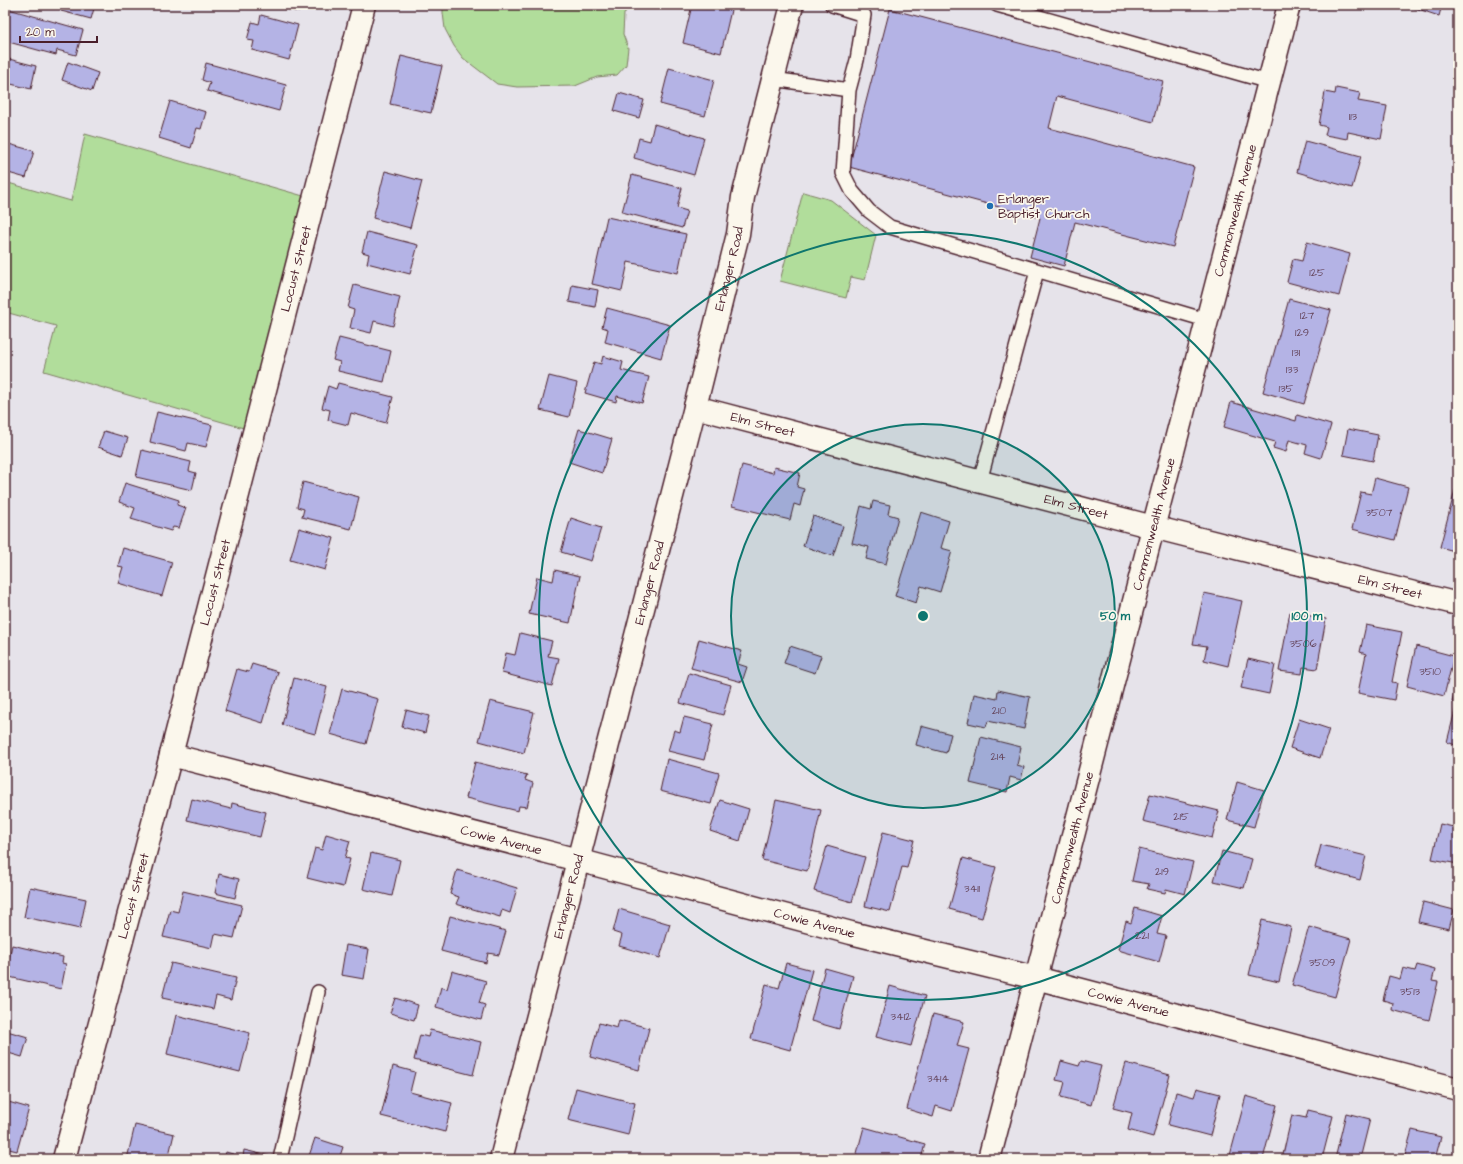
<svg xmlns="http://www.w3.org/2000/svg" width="1463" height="1164" viewBox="0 0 1463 1164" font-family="'Architects Daughter',sans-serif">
<rect width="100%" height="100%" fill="#e6e3ea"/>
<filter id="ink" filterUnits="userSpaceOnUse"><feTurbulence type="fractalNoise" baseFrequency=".025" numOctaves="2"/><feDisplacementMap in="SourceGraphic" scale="8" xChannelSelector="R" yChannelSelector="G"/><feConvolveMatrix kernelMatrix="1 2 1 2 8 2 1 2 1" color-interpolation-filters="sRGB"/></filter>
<g filter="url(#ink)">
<path fill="#b1dd9b" stroke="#7e7e63" d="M 443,5 L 630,5 L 624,14 L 623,34 L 628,48 L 626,65 L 617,75 L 597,77 L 575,86 L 517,87 L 497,84 L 463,58 L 454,46 L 445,29 L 443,13 Z
M 85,134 L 314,199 L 254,431 L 44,371 L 56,326 L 5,312 L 5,182 L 71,201 Z
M 803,192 L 831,200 L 876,235 L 865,280 L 851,277 L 846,298 L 780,281 Z"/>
<path fill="#b4b3e5" stroke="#4a1f2b" d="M 62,5 L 95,5 L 91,19 L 61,11 Z
M 270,5 L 300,5 L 299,12 Z
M 692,5 L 732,6 L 721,53 L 683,43 Z
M 1406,5 L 1442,5 L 1439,16 Z
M 5,8 L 83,30 L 76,55 L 57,50 L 56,55 L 5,41 Z
M 890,9 L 1163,81 L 1153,122 L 1057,96 L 1049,128 L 1194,167 L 1173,247 L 1075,222 L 1064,266 L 1030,257 L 1040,218 L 849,167 Z
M 261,15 L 298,25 L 289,60 L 252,50 L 254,41 L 247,40 L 252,22 L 259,24 Z
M 401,56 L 442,66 L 431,113 L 390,104 Z
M 5,58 L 36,66 L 31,89 L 7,83 L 5,92 Z
M 68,62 L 98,73 L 92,91 L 62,80 Z
M 206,63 L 286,85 L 279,111 L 207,91 L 210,83 L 202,80 Z
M 669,68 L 714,80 L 705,116 L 660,104 Z
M 1336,88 L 1360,93 L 1358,101 L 1387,106 L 1381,139 L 1348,132 L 1347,139 L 1325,135 L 1327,127 L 1319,125 L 1325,92 L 1335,94 Z
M 619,93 L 644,100 L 639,118 L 614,111 Z
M 170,101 L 206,112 L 201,129 L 197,128 L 191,148 L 159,138 Z
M 654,124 L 704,138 L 694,175 L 634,158 L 639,138 L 650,141 Z
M 1305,141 L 1361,156 L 1352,188 L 1297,172 Z
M 5,143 L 34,151 L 26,178 L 5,172 Z
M 385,171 L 422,181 L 410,228 L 373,218 Z
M 632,175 L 682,188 L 677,208 L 687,211 L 682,228 L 622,212 Z
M 607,217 L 686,234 L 678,273 L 628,262 L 622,291 L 592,284 Z
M 367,232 L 418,245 L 410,274 L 367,263 L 369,254 L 362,252 Z
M 1307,242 L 1350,254 L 1339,296 L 1287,282 L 1293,259 L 1302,261 Z
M 354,285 L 400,297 L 393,326 L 374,321 L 371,333 L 350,328 L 354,310 L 348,308 Z
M 572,285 L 598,290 L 595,307 L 569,302 Z
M 1289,299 L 1331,310 L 1304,404 L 1263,392 Z
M 607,308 L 670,325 L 661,358 L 605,342 L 608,329 L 602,327 Z
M 339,338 L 391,351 L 384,382 L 338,371 L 340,362 L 333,360 Z
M 603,356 L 623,362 L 621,370 L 649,377 L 642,403 L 617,396 L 616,402 L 585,393 L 594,362 L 601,364 Z
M 549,376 L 577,383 L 569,417 L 540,410 Z
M 338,383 L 393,397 L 386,423 L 351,413 L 348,425 L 328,420 L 330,410 L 322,408 L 328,386 L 336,389 Z
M 1231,402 L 1296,421 L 1297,415 L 1331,425 L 1321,458 L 1305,453 L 1307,445 L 1289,440 L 1286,452 L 1273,448 L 1275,442 L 1224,427 Z
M 157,412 L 212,425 L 206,447 L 188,443 L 186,451 L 150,442 Z
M 579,429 L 612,439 L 602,473 L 569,462 Z
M 1348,429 L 1378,435 L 1373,461 L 1343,455 Z
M 104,431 L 128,438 L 122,455 L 98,447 Z
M 142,450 L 191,462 L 189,471 L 196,473 L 192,490 L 136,477 Z
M 742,465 L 773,473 L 774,467 L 800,473 L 797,487 L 804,489 L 800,506 L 794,504 L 790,520 L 732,506 Z
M 1375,478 L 1408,487 L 1395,540 L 1352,529 L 1361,492 L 1371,494 Z
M 303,482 L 359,497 L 351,529 L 302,517 L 304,509 L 297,507 Z
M 125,483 L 179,500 L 177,505 L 186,508 L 179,528 L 173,527 L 171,531 L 131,519 L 135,508 L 119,502 Z
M 1455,490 L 1458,491 L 1458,552 L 1440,547 Z
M 873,501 L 890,505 L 888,514 L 898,517 L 886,564 L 866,559 L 869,547 L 852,543 L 861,506 L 871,509 Z
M 921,512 L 949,521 L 941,548 L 952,551 L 940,592 L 921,586 L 916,603 L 895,596 Z
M 813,516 L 843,526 L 833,556 L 803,546 Z
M 571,518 L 601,528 L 591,561 L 561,552 Z
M 299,528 L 334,538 L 325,570 L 290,560 Z
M 123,548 L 172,562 L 162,596 L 118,583 L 123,567 L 118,566 Z
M 555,570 L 580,576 L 570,623 L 529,614 L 537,577 L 553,581 Z
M 1204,593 L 1242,601 L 1228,666 L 1204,660 L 1207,646 L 1193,644 Z
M 1290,612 L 1326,619 L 1317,669 L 1303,667 L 1302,674 L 1279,671 Z
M 1366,625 L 1402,632 L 1392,682 L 1397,683 L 1394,700 L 1358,693 L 1366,654 L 1360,652 Z
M 520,633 L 552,641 L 548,656 L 559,658 L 552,686 L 502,673 L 506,653 L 515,655 Z
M 699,639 L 742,651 L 738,664 L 747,667 L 742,682 L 691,668 Z
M 790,646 L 821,656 L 815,673 L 784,663 Z
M 1416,646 L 1454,656 L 1444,696 L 1407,686 Z
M 1248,659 L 1275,665 L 1269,694 L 1241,688 Z
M 252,664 L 278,672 L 263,723 L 225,711 L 237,669 L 249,672 Z
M 689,673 L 731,685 L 723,715 L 680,703 Z
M 294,678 L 327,687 L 315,734 L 282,725 Z
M 1458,678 L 1458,746 L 1447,742 L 1457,703 L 1452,702 Z
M 342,689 L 378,699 L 366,744 L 330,734 Z
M 998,690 L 1030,697 L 1024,729 L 988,721 L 986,727 L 968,723 L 974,694 L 997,699 Z
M 490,701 L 534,712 L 524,753 L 479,741 Z
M 406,710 L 429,716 L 425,733 L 402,727 Z
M 684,717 L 713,724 L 704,760 L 668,751 L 674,730 L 680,732 Z
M 1299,719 L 1329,729 L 1320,758 L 1290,748 Z
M 921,726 L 951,734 L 946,753 L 916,745 Z
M 981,737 L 1021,747 L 1017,765 L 1024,767 L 1021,780 L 1010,777 L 1007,792 L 970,783 Z
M 667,759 L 719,773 L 711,804 L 660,791 Z
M 475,762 L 527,775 L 525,780 L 533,783 L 527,807 L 519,806 L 518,811 L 466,798 Z
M 1237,782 L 1264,790 L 1254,827 L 1227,820 Z
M 1150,794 L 1219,811 L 1212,838 L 1143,821 Z
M 192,799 L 231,809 L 232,803 L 266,812 L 260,837 L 187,820 Z
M 720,800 L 749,809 L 740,841 L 710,831 Z
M 776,800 L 821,810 L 807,871 L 762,860 Z
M 1440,824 L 1458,828 L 1458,864 L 1432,859 Z
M 883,832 L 914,840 L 907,868 L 902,867 L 890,912 L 865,906 Z
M 326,834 L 350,841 L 345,858 L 350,859 L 343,887 L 307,878 L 315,848 L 322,850 Z
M 1321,845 L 1366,856 L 1360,880 L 1315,868 Z
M 827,846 L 865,857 L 852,902 L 814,891 Z
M 1139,849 L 1193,862 L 1185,894 L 1166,889 L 1165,893 L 1147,889 L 1149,884 L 1132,881 Z
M 1222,851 L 1252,859 L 1244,888 L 1214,881 Z
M 371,853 L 400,860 L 392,896 L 363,889 Z
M 963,858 L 996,867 L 982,918 L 949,909 Z
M 457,870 L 517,888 L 510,913 L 502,910 L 500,917 L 456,904 L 459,897 L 450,894 Z
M 219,874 L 239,879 L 235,898 L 215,893 Z
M 30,887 L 86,899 L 80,929 L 24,917 Z
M 183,891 L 242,905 L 234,938 L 215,934 L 212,948 L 163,937 L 170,910 L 178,912 Z
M 1423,902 L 1454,910 L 1449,929 L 1418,922 Z
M 1135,908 L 1162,916 L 1157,934 L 1166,936 L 1159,962 L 1118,950 L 1126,921 L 1131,923 Z
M 619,909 L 670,924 L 660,958 L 619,946 L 622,935 L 613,932 Z
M 450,916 L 506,931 L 499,955 L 488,953 L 486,963 L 441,951 Z
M 1262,920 L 1291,927 L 1279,982 L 1249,975 Z
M 1309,927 L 1351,939 L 1335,997 L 1292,985 Z
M 12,945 L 63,957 L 62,963 L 66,964 L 61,989 L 5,976 Z
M 346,945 L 369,949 L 364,979 L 341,975 Z
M 171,963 L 236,978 L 231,1000 L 216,996 L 213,1009 L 162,998 Z
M 786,963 L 812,970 L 790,1050 L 751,1039 L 766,984 L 779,988 Z
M 1417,965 L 1435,970 L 1432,981 L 1438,982 L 1429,1020 L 1392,1010 L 1393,1003 L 1383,1000 L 1389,976 L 1400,979 L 1403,968 L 1415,971 Z
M 825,968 L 853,976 L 839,1029 L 811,1021 Z
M 452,971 L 486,981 L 479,1003 L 485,1005 L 481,1020 L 436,1007 L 441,987 L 447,989 Z
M 890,986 L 925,996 L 911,1046 L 876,1037 Z
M 395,998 L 418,1005 L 414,1020 L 390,1013 Z
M 933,1014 L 964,1022 L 957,1046 L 969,1049 L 952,1111 L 936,1106 L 933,1117 L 907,1109 Z
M 176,1015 L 250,1033 L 240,1072 L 167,1054 Z
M 619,1020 L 649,1028 L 639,1070 L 590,1057 L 599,1023 L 617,1028 Z
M 430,1030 L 481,1042 L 473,1075 L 414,1060 L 420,1035 L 428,1037 Z
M 7,1031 L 28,1037 L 22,1057 L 5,1052 L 5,1038 Z
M 1061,1061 L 1079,1066 L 1081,1061 L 1101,1066 L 1091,1105 L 1061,1097 L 1065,1082 L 1056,1080 Z
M 1126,1063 L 1170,1075 L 1153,1137 L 1128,1130 L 1132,1113 L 1113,1108 Z
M 393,1066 L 415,1072 L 410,1092 L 452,1103 L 445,1132 L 381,1116 Z
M 576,1088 L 635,1103 L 628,1135 L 568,1120 Z
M 1197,1088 L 1220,1094 L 1210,1136 L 1168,1125 L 1176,1092 L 1194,1097 Z
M 1246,1096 L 1277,1105 L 1263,1159 L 1229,1159 Z
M 5,1101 L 29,1108 L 17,1151 L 5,1148 Z
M 1308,1110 L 1333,1116 L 1322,1159 L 1282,1159 L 1292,1115 L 1306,1118 Z
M 1346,1113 L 1370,1119 L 1360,1159 L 1335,1159 Z
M 135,1125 L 174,1134 L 168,1159 L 127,1159 Z
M 864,1127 L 925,1144 L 921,1159 L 866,1159 L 856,1157 Z
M 1412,1130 L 1441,1137 L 1435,1159 L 1404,1159 Z
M 315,1138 L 343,1147 L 339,1159 L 308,1159 Z
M 244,1150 L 269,1156 L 269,1159 L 224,1159 L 226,1152 L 243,1157 Z"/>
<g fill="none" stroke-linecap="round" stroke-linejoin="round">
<g stroke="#4a1f2b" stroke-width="16">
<path id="service" d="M 997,5 L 1269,82
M 773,79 L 849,90 L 857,60 L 864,15 L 832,5
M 849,90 L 843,173 L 852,191 L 869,211 L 890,227 L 1206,320
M 980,481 L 1037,271
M 280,1159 L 318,992"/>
</g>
<g stroke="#4a1f2b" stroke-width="25">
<g id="minor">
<path id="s1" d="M 695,407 L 1153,527 L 1458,604"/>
<path id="s2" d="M 171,755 L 578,860 L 851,933 L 1036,978 L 1458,1089"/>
<path id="s3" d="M 64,1159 L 171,755 L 364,5"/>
<path id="s4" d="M 501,1159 L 695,407 L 738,234 L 743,197 L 792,5"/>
</g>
</g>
<g stroke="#4a1f2b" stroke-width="25">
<g id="primary">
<path id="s5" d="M 989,1159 L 1289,5"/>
</g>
</g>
<use href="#service" stroke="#fbf7ec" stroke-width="13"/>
<use href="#minor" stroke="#fbf7ec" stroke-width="22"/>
<use href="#primary" stroke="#fbf7ec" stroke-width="22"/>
</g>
</g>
<circle cx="923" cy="616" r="192" fill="#0f766e" fill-opacity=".12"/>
<g fill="none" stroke="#0f766e" stroke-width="2">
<circle cx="923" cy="616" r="192"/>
<circle cx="923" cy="616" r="384"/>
</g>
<circle fill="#1f6fb2" stroke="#fbf7ec" stroke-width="1.5" cx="990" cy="206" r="4"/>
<g text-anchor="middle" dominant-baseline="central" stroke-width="3.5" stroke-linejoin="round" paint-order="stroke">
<g font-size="11" fill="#64445a">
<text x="1353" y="116">113</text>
<text x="1317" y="272">125</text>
<text x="1307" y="315">127</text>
<text x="1302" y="332">129</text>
<text x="1296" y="352">131</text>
<text x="1292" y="369">133</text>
<text x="1286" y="388">135</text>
<text x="1379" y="512">3507</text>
<text x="1303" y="643">3506</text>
<text x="1430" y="671">3510</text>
<text x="999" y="710">210</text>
<text x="998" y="756">214</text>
<text x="1181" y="816">215</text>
<text x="1162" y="871">219</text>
<text x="972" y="888">3411</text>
<text x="1142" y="935">221</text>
<text x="1322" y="962">3509</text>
<text x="1410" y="991">3513</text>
<text x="901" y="1016">3412</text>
<text x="938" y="1078">3414</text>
</g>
<g font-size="13" fill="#4a1f2b" stroke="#fbf7ec" text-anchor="start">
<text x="998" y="199">Erlanger<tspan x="998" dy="15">Baptist Church</tspan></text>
</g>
<g font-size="13" fill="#4a1f2b" stroke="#fbf7ec">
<text stroke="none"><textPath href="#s5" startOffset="980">Commonwealth Avenue</textPath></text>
<text stroke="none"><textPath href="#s3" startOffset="920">Locust Street</textPath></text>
<text stroke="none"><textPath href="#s4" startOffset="919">Erlanger Road</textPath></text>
<text stroke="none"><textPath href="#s1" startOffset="70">Elm Street</textPath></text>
<text stroke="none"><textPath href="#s1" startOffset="394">Elm Street</textPath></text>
<text stroke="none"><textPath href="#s5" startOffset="656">Commonwealth Avenue</textPath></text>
<text stroke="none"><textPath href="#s3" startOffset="596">Locust Street</textPath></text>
<text stroke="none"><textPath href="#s4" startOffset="595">Erlanger Road</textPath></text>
<text stroke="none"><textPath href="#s1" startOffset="718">Elm Street</textPath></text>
<text stroke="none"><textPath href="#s5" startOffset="332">Commonwealth Avenue</textPath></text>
<text stroke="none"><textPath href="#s2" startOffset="341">Cowie Avenue</textPath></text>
<text stroke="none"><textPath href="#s3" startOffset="272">Locust Street</textPath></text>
<text stroke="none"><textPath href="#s4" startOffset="271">Erlanger Road</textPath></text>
<text stroke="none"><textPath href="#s2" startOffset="665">Cowie Avenue</textPath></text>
<text stroke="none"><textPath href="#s2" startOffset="989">Cowie Avenue</textPath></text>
</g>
</g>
<circle cx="923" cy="616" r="6" fill="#0f766e" stroke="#fbf7ec" stroke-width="2"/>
<g font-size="12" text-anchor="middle" font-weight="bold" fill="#0f766e" stroke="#fbf7ec" stroke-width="3.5" stroke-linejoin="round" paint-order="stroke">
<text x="1115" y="620">50 m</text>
<text x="1307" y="620">100 m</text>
</g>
<rect width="1463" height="1164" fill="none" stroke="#fbf7ec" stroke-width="20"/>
<rect x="10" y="10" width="1443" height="1144" fill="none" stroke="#4a1f2b" stroke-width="1.5" filter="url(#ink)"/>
<path d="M20 36v6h77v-6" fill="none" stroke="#4a1f2b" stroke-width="2"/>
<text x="26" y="36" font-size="12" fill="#4a1f2b" stroke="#fbf7ec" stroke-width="3" paint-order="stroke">20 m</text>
</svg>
